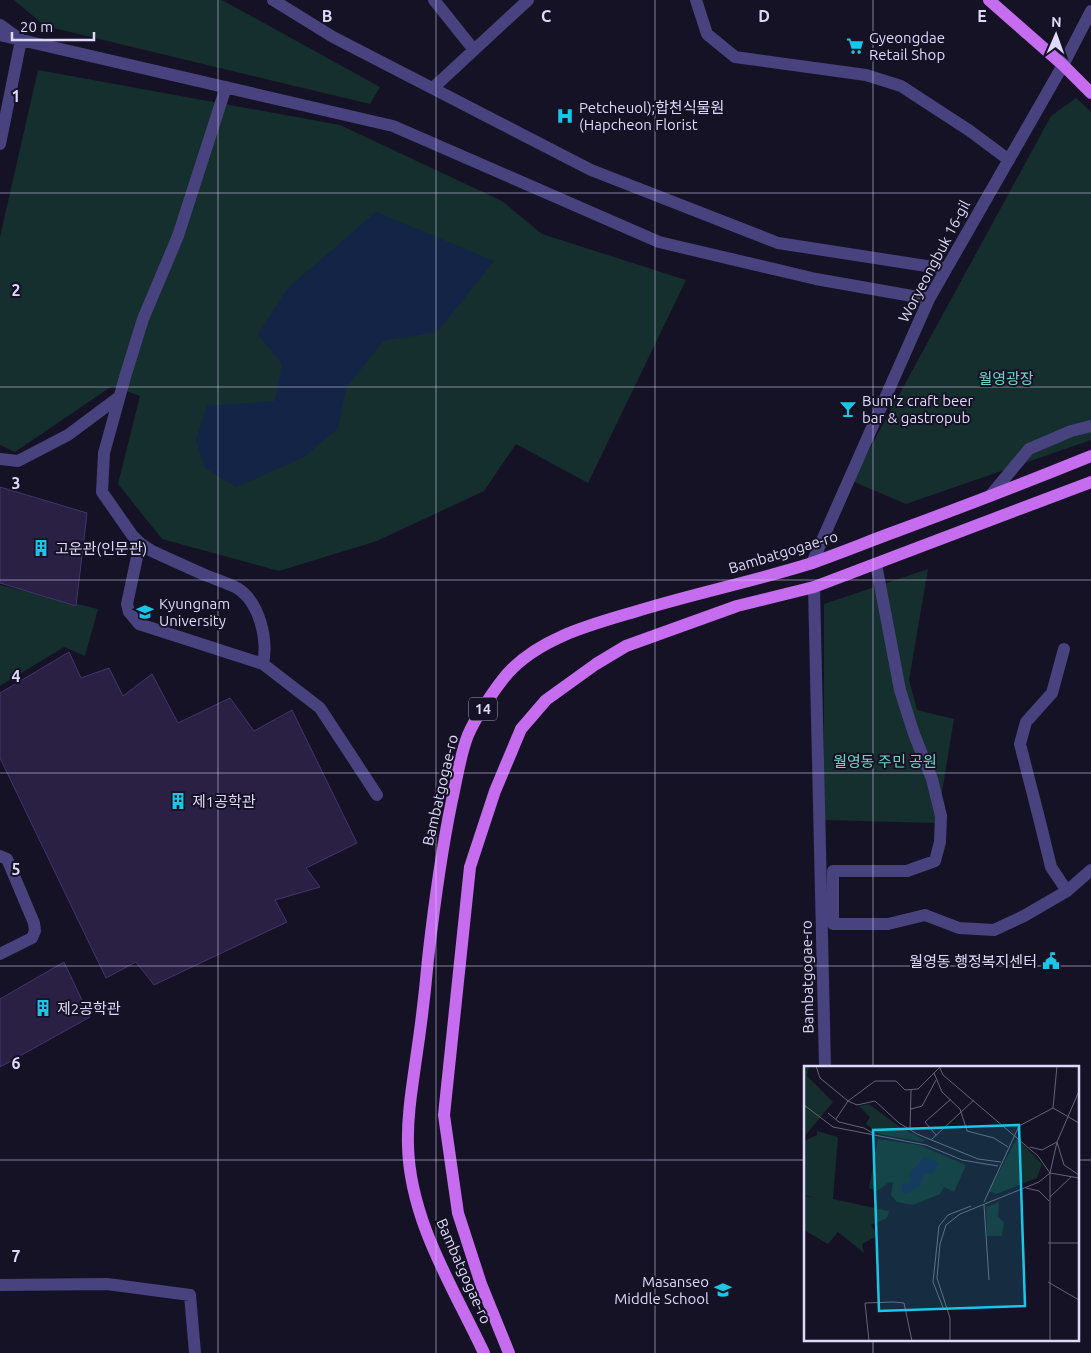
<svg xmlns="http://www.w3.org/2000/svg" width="1091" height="1353" viewBox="0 0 1091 1353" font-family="Ubuntu,'Noto Sans KR',sans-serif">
<rect width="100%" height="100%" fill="#161225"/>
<path fill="#152e2e" d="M 14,0 L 222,0 L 380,87 L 370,104 L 45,26 Z
M 38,70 L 340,125 L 502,201 L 542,234 L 686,280 L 588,483 L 516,444 L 484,491 L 377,541 L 279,571 L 162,539 L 118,484 L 140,396 L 112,386 L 15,452 L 0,445 L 0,237 Z
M 1076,98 L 1091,112 L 1091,440 L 906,504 L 852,481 L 1051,116 Z
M 928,569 L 909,680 L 917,710 L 954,719 L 937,823 L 824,820 L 824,604 Z
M 0,585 L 98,609 L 85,656 L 64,647 L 0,686 Z"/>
<path fill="#142447" d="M 376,212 L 494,261 L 437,332 L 383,341 L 346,388 L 338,428 L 304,457 L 236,487 L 205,468 L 196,440 L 207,406 L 275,401 L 282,364 L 258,334 L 288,288 Z"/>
<path fill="#292044" stroke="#43346d" d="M 0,487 L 87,513 L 76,606 L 0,583 Z
M 69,652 L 81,678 L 109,668 L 123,696 L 152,674 L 178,723 L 230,698 L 254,731 L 292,710 L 357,843 L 306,868 L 320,887 L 275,900 L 287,922 L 154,985 L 136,962 L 106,978 L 0,758 L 0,693 Z
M 64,962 L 90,1017 L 0,1067 L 0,999 Z"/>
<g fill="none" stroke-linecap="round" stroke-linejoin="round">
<path stroke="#48427f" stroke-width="12" d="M 273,0 L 333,37 L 591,170 L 778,243 L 946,269
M 434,0 L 474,50
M 696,0 L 707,34 L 735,57 L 866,75 L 901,86 L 970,131 L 1009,160
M 0,25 L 21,40 L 0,144
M 0,35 L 393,126 L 659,242 L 816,279 L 929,299
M 226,87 L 178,236 L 143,319 L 125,377 L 104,453 L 102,492 L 132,535 L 140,543 L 152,551 C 169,559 187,567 205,575 C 215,579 227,583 237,588 C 260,602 268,640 263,664 L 320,708 L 377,795
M 433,88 L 528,0
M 0,459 L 18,461 L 68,435 L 119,397
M 990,496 L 1029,449 L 1071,431 L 1091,426
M 140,543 L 127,604 L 129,612 L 139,624 L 263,664
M 812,563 L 929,299 L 1063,65 L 1091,11
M 876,564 L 900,690 L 914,734 L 932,779 L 941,816 L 940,842 L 935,861 L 907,871 L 833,871 L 833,924 L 888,924 L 925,915 L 959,928 L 994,930 L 1024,916 L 1067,891 L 1091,870
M 814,587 L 825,1067
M 1064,649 L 1052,693 L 1026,722 L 1020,744 L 1039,818 L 1051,867 L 1067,891
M 0,856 L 7,859 L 34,923 L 35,931 L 32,938 L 0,954
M 0,1285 L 107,1284 L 190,1295 L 195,1353"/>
<path stroke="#c66cef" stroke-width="12" d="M 989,0 L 1063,65 L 1091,93
M 484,1353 C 453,1287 410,1221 408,1146 C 407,1117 412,1088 416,1059 C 421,1026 425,993 428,959 C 434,906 441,853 452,800 C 457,779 460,755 468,735 C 475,718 496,687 508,673 C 540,638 590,625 634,612 C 692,594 751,582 809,564 C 838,554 867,542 897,531 C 962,507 1027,482 1091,456
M 509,1353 L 481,1284 L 458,1213 L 444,1115 L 470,867 L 495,791 L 521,729 L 546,700 L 596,664 L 626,646 L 737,606 L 814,587 L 1091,482"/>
</g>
<path fill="none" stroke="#dfd9fb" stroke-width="1" stroke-opacity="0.55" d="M 218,0 L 218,1353M 436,0 L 436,1353M 655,0 L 655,1353M 873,0 L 873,1067M 0,193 L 1091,193M 0,387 L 1091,387M 0,580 L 1091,580M 0,773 L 1091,773M 0,966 L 1091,966M 0,1160 L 805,1160M 1077,1160 L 1091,1160M 873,1339 L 873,1353"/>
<defs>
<g id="supermarket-bare" transform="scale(1.35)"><path d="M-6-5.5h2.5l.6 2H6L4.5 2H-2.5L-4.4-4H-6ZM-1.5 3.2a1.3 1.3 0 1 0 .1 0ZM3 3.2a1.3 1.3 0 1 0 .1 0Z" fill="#1ac6e7" stroke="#161225" stroke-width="2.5" paint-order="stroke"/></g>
<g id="hospital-bare" transform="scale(1.35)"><path d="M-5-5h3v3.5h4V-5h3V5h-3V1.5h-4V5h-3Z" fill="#1ac6e7" stroke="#161225" stroke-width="2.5" paint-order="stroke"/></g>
<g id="bar-bare" transform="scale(1.35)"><path d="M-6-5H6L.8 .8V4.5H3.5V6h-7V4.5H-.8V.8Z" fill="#1ac6e7" stroke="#161225" stroke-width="2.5" paint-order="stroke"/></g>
<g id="building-bare" transform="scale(1.35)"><path d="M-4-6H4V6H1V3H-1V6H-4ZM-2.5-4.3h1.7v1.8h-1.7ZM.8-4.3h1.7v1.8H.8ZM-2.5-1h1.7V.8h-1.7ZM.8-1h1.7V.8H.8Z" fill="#1ac6e7" stroke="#161225" stroke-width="2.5" paint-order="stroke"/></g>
<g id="university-bare" transform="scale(1.35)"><path d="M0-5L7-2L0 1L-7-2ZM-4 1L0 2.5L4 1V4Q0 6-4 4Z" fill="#1ac6e7" stroke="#161225" stroke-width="2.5" paint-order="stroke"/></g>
<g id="civic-bare" transform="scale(1.35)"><path d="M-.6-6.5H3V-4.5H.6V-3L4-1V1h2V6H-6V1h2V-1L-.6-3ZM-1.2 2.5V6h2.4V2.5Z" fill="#1ac6e7" stroke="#161225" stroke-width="2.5" paint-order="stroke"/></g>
<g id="school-bare" transform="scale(1.35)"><path d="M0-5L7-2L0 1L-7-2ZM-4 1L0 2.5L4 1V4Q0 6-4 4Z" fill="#1ac6e7" stroke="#161225" stroke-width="2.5" paint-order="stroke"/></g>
</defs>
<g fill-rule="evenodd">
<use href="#supermarket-bare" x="855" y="46"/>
<use href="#hospital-bare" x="565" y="116"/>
<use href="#bar-bare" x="848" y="409"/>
<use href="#building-bare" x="41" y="548"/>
<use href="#university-bare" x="145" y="612"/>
<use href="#building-bare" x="178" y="801"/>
<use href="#civic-bare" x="1051" y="961"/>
<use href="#building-bare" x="43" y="1008"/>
<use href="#school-bare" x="723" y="1290"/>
</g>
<g text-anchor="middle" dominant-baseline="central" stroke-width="4" stroke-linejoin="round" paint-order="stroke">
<rect fill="#161225" stroke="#a39dbb" stroke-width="1" x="469" y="697.5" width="28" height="23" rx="4"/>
<g font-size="14" font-weight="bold" fill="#dfd9fb">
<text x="483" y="709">14</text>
</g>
<g font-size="15" fill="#dfd9fb" stroke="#161225" text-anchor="start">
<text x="869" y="37">Gyeongdae<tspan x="869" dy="17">Retail Shop</tspan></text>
<text x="579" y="107">Petcheuol);합천식물원<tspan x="579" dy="17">(Hapcheon Florist</tspan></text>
<text x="862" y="400">Bum'z craft beer<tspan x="862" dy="17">bar &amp; gastropub</tspan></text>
<text x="55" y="548">고운관(인문관)</text>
<text x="159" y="603">Kyungnam<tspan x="159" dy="17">University</tspan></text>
<text x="192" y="801">제1공학관</text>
<text x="1037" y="961" text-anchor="end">월영동 행정복지센터</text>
<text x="57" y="1008">제2공학관</text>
<text x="709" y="1281" text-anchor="end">Masanseo<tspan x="709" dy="17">Middle School</tspan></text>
</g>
<g font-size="15" fill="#dfd9fb" stroke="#161225">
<text transform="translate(934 261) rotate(-62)">Woryeongbuk 16-gil</text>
<text transform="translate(783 552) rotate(-17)">Bambatgogae-ro</text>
<text transform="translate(440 790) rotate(-77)">Bambatgogae-ro</text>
<text transform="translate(807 977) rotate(-91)">Bambatgogae-ro</text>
<text transform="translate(464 1271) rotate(66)">Bambatgogae-ro</text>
</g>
<g font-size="15" fill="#6dd4c0" stroke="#161225">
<text x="1006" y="378">월영광장</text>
<text x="885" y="761">월영동 주민 공원</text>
</g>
</g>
<g transform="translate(804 1066)">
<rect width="275" height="275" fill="#161225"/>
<path d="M 0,0 L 5,0 L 3,10 L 29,36 L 0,71 ZM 65,38 L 97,62 L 120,74 L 119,76 L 75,68 L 62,58 L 66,51 L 55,40 ZM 13,65 L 34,71 L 29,133 L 85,145 L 83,152 L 67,159 L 73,170 L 58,178 L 60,187 L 34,166 L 24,178 L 0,164 L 0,130 L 12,132 L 0,129 L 0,75 L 13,69 ZM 213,72 L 238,98 L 233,112 L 192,128 L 185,125 ZM 74,73 L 115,79 L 162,99 L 150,126 L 140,121 L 136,128 L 109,139 L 93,136 L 87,129 L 89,117 L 85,116 L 73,125 L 65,122 ZM 195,136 L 194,151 L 200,156 L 198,170 L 183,170 L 182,141 Z" fill="#152e2e"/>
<path d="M 120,91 L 136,97 L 129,107 L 121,108 L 116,120 L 103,128 L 98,126 L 98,118 L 107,117 L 105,108 Z" fill="#142447"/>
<path fill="none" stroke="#66627b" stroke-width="1" d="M 12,0 L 16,12 L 44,35 L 53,39 L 71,35 L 95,57 L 113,68 L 174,93 L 197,96M 135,0 L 139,9 L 234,90 L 246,107M 130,7 L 138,26 L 156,43 L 163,65 L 190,72 L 204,81M 0,39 L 29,61 L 122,79 L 158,94 L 194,100M 249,42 L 253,0M 249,42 L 275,57M 107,43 L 118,40 L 132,14M 24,47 L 35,56 L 60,62 L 70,68M 32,53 L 44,35 L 71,15 L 92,15 L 101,24 L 114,23 L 135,2M 106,64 L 107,24M 132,69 L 121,56 L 147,33M 127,74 L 170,34M 226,81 L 238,84 L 253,76 L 260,99 L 275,109M 246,107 L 253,76 L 275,25M 246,107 L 275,112M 222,122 L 235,125 L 245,135M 246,131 L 267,111M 180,136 L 215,60 L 249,42M 180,139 L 185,214M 244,177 L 275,177M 244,216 L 275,234M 140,244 L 129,216 L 135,160 L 144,149 L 167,140M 65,275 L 61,237 L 89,236 L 100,237 L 108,275M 146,275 L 146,252 L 133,212 L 136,178 L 142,159 L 156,148 L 235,116 L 246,107M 246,275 L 246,107"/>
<path fill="#1ac6e7" fill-opacity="0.15" stroke="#1ac6e7" stroke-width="2.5" d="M 215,59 L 221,240 L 75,245 L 69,64 Z"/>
<rect width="275" height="275" fill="none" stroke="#dfd9fb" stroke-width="2.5"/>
</g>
<g font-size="16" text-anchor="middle" font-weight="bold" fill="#dfd9fb" stroke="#161225" stroke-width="4" stroke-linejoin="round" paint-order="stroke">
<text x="327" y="22">B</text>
<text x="546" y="22">C</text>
<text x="764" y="22">D</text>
<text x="982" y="22">E</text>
<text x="16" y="102">1</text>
<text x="16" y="296">2</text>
<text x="16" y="489">3</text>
<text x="16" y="682">4</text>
<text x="16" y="875">5</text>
<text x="16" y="1069">6</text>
<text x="16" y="1262">7</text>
</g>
<g transform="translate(1056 35) rotate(2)" stroke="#161225" stroke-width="4" paint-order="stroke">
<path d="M0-4L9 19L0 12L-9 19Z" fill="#dfd9fb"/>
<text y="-8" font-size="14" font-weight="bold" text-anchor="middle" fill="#dfd9fb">N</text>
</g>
<path d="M12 32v8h82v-8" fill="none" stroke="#dfd9fb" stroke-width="2.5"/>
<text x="20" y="32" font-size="15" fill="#dfd9fb" stroke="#161225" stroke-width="4" paint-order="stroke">20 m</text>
</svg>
